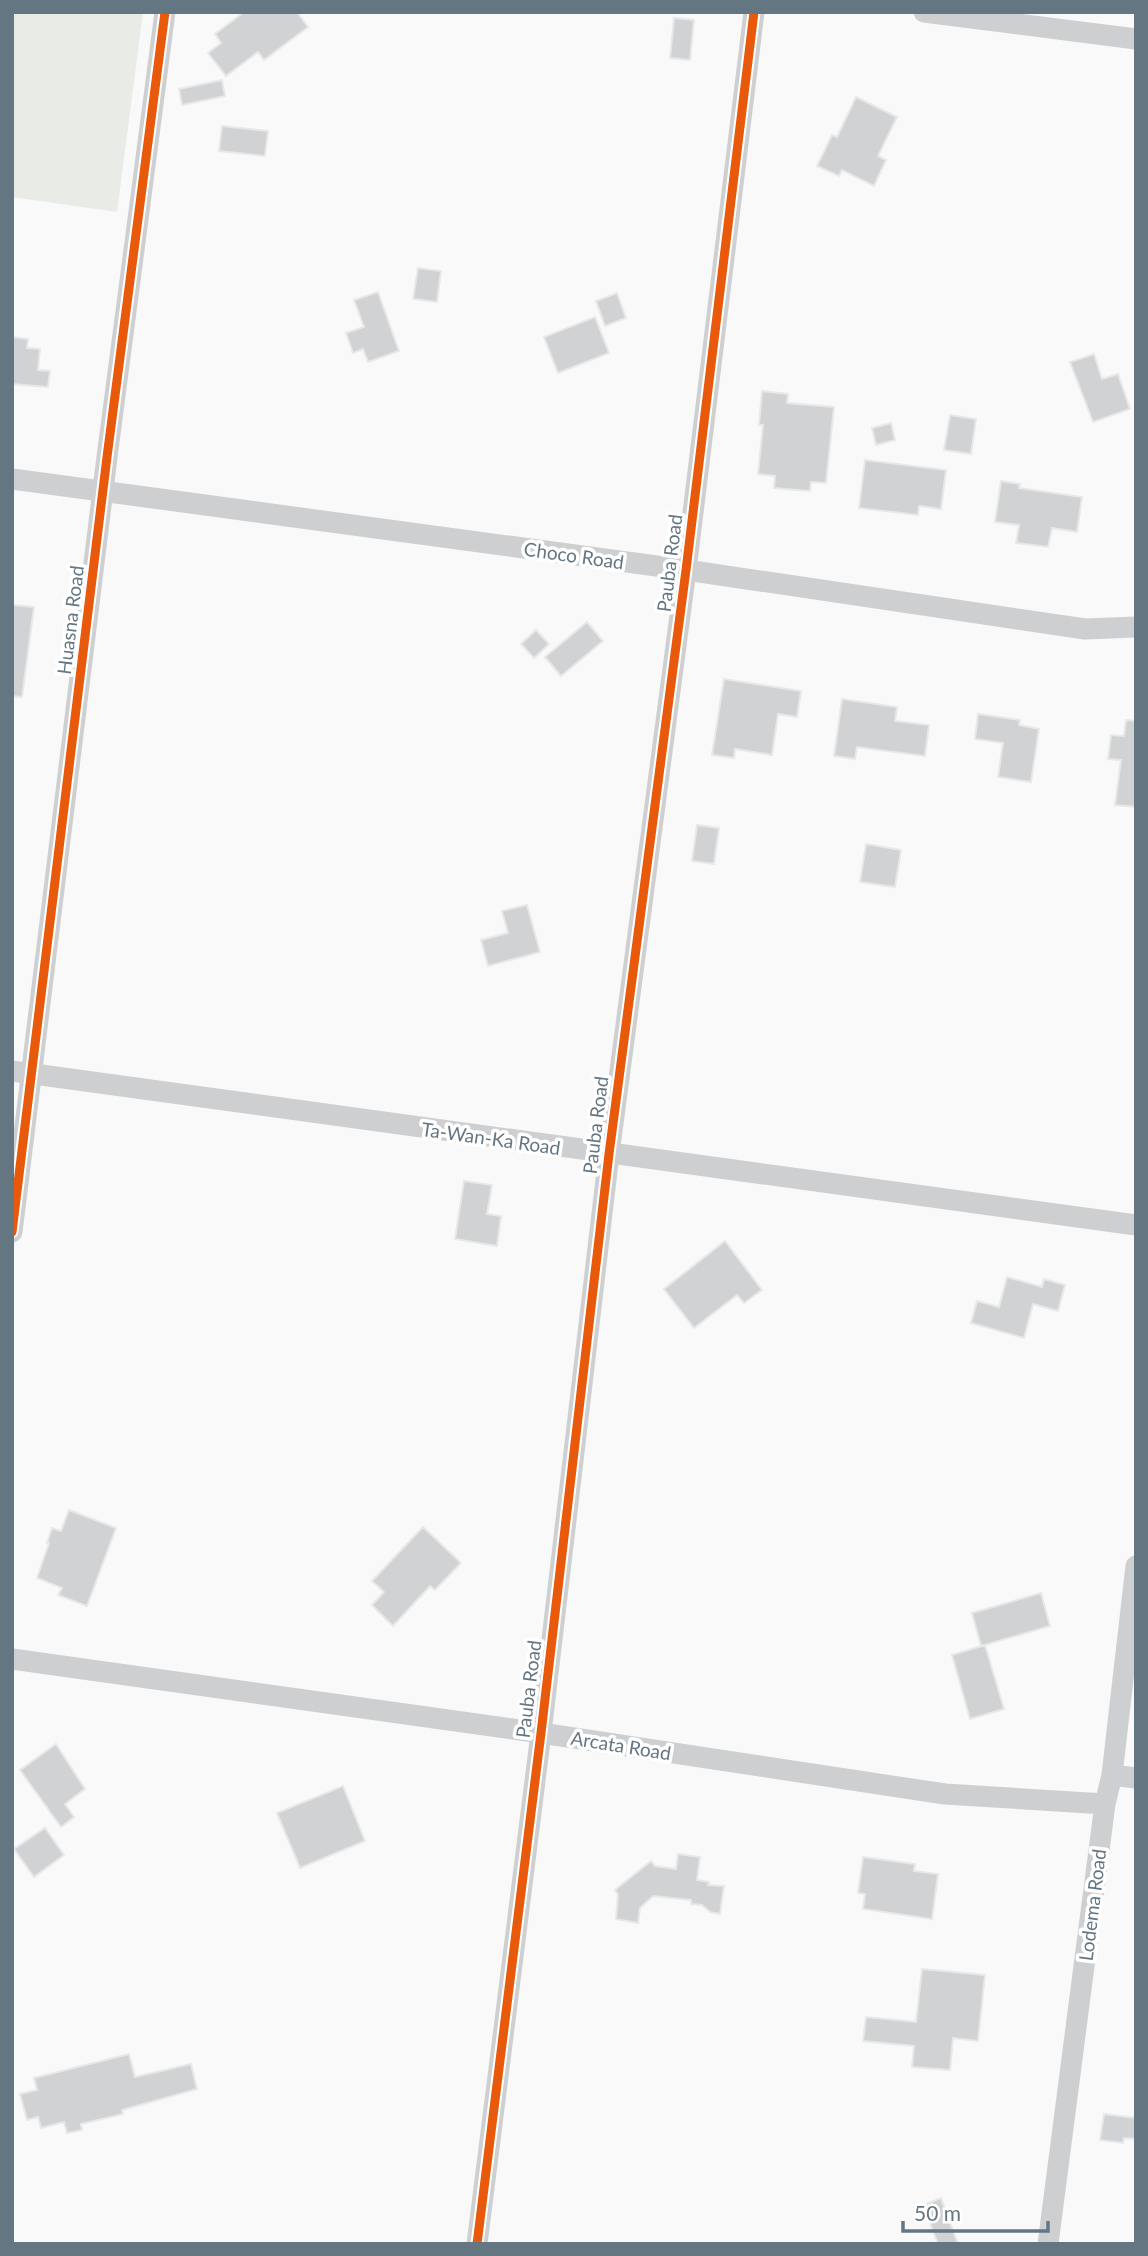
<svg xmlns="http://www.w3.org/2000/svg" width="1148" height="2256" viewBox="0 0 1148 2256" font-family="Lato,sans-serif">
<rect width="100%" height="100%" fill="#f9f9f9"/>
<path fill="#e8ebe6" d="M 12,12 L 143,12 L 117,212 L 12,197 Z"/>
<path fill="#d0d2d3" stroke="#e8e8e8" stroke-width="2" d="M 244,12 L 297,12 L 308,27 L 264,60 L 258,52 L 226,76 L 208,53 L 221,43 L 215,34 Z
M 674,18 L 694,20 L 690,60 L 670,58 Z
M 222,80 L 225,96 L 182,105 L 179,89 Z
M 856,97 L 897,117 L 878,156 L 886,160 L 874,186 L 842,170 L 839,176 L 817,166 L 832,135 L 837,137 Z
M 222,126 L 268,131 L 265,156 L 219,151 Z
M 418,268 L 441,271 L 437,302 L 413,299 Z
M 378,292 L 399,351 L 368,362 L 363,349 L 353,353 L 346,333 L 364,327 L 354,300 Z
M 617,293 L 626,318 L 605,326 L 596,301 Z
M 595,317 L 609,353 L 558,373 L 544,337 Z
M 12,337 L 28,339 L 27,348 L 40,349 L 38,370 L 50,371 L 48,387 L 12,384 Z
M 1094,354 L 1102,379 L 1118,374 L 1130,409 L 1093,422 L 1070,362 Z
M 762,391 L 788,394 L 787,403 L 834,407 L 826,483 L 811,482 L 810,491 L 774,488 L 775,476 L 758,474 L 763,425 L 759,425 Z
M 950,415 L 976,419 L 971,454 L 944,450 Z
M 891,423 L 895,440 L 876,445 L 872,428 Z
M 865,460 L 946,470 L 941,509 L 919,506 L 918,515 L 859,508 Z
M 1001,481 L 1020,484 L 1019,488 L 1082,497 L 1077,532 L 1052,528 L 1048,547 L 1016,543 L 1019,525 L 995,522 Z
M 12,605 L 34,607 L 22,697 L 12,696 Z
M 587,622 L 603,641 L 561,676 L 545,657 Z
M 536,630 L 549,644 L 534,658 L 521,644 Z
M 724,679 L 801,691 L 797,717 L 778,714 L 772,755 L 735,749 L 734,758 L 712,755 Z
M 842,699 L 897,707 L 895,721 L 929,725 L 925,756 L 857,747 L 855,759 L 834,756 Z
M 978,714 L 1020,720 L 1019,725 L 1039,729 L 1031,782 L 998,777 L 1003,743 L 975,739 Z
M 1126,720 L 1136,721 L 1136,807 L 1115,805 L 1121,760 L 1108,759 L 1111,735 L 1124,736 Z
M 697,825 L 719,828 L 714,864 L 692,861 Z
M 866,844 L 901,850 L 895,887 L 860,882 Z
M 527,905 L 540,952 L 488,966 L 481,940 L 508,933 L 502,911 Z
M 464,1181 L 492,1185 L 487,1214 L 501,1216 L 497,1246 L 455,1239 Z
M 725,1241 L 762,1290 L 744,1303 L 737,1295 L 694,1328 L 664,1289 Z
M 1007,1277 L 1042,1287 L 1044,1279 L 1065,1285 L 1058,1311 L 1033,1304 L 1024,1338 L 971,1323 L 977,1301 L 999,1307 Z
M 69,1510 L 116,1528 L 87,1606 L 58,1595 L 62,1588 L 37,1578 L 49,1543 L 47,1543 L 52,1528 L 61,1531 Z
M 423,1527 L 461,1563 L 435,1590 L 430,1586 L 393,1626 L 372,1605 L 384,1592 L 372,1581 Z
M 1041,1593 L 1050,1626 L 981,1646 L 972,1613 Z
M 985,1645 L 1004,1709 L 970,1719 L 952,1655 Z
M 56,1744 L 85,1789 L 65,1804 L 74,1817 L 61,1827 L 20,1770 Z
M 343,1786 L 365,1841 L 300,1868 L 277,1813 Z
M 45,1828 L 64,1855 L 34,1877 L 14,1849 Z
M 678,1854 L 700,1857 L 697,1880 L 709,1882 L 708,1885 L 724,1886 L 720,1914 L 710,1912 L 702,1905 L 691,1904 L 691,1900 L 653,1896 L 640,1908 L 638,1923 L 616,1919 L 618,1895 L 615,1890 L 651,1861 L 655,1866 L 676,1869 Z
M 863,1857 L 915,1864 L 914,1871 L 938,1874 L 932,1919 L 863,1909 L 865,1894 L 858,1893 Z
M 922,1969 L 985,1975 L 978,2041 L 953,2038 L 950,2070 L 912,2067 L 914,2046 L 863,2041 L 866,2017 L 916,2022 Z
M 129,2054 L 135,2077 L 191,2064 L 197,2089 L 122,2110 L 123,2114 L 81,2124 L 82,2130 L 67,2133 L 64,2122 L 41,2128 L 38,2117 L 27,2120 L 20,2094 L 37,2090 L 34,2078 Z
M 1104,2114 L 1136,2118 L 1136,2139 L 1124,2138 L 1123,2143 L 1100,2140 Z
M 941,2198 L 958,2244 L 938,2244 L 923,2205 Z"/>
<g fill="none" stroke-linecap="round" stroke-linejoin="round">
<path stroke="#cecfd0" stroke-width="21" d="M 924,12 L 1136,39
M 12,479 L 686,570 L 1085,629 L 1136,627
M 12,1071 L 1136,1225
M 12,1232 L 107,457 L 165,12
M 12,1659 L 541,1733 L 945,1794 L 1105,1804
M 1112,1775 L 1136,1778
M 477,2244 L 541,1733 L 609,1154 L 686,570 L 754,12
M 1048,2244 L 1105,1804 L 1112,1775 L 1136,1566"/>
<g stroke="#fff" stroke-width="13">
<path id="cycleway" d="M 12,1232 L 107,457 L 165,12
M 477,2244 L 541,1733 L 609,1154 L 686,570 L 754,12"/>
</g>
<use href="#cycleway" stroke="#e8590c" stroke-width="9"/>
</g>
<g text-anchor="middle" dominant-baseline="central" stroke-width="7" stroke-linejoin="round" paint-order="stroke">
<g font-size="19" fill="#657683" stroke="#fff">
<text transform="translate(574 555) rotate(8)">Choco Road</text>
<text transform="translate(669 563) rotate(-83)">Pauba Road</text>
<text transform="translate(70 620) rotate(-83)">Huasna Road</text>
<text transform="translate(595 1125) rotate(-83)">Pauba Road</text>
<text transform="translate(491 1138) rotate(8)">Ta-Wan-Ka Road</text>
<text transform="translate(528 1689) rotate(-83)">Pauba Road</text>
<text transform="translate(621 1745) rotate(9)">Arcata Road</text>
<text transform="translate(1092 1905) rotate(-83)">Lodema Road</text>
</g>
</g>
<rect width="1148" height="2256" fill="none" stroke="#657683" stroke-width="28"/>
<path d="M903 2221v10h145v-10" fill="none" stroke="#657683" stroke-width="3.5"/>
<text x="914" y="2221" font-size="21" fill="#657683" stroke="#ffffff" stroke-width="5" paint-order="stroke">50 m</text>
</svg>
